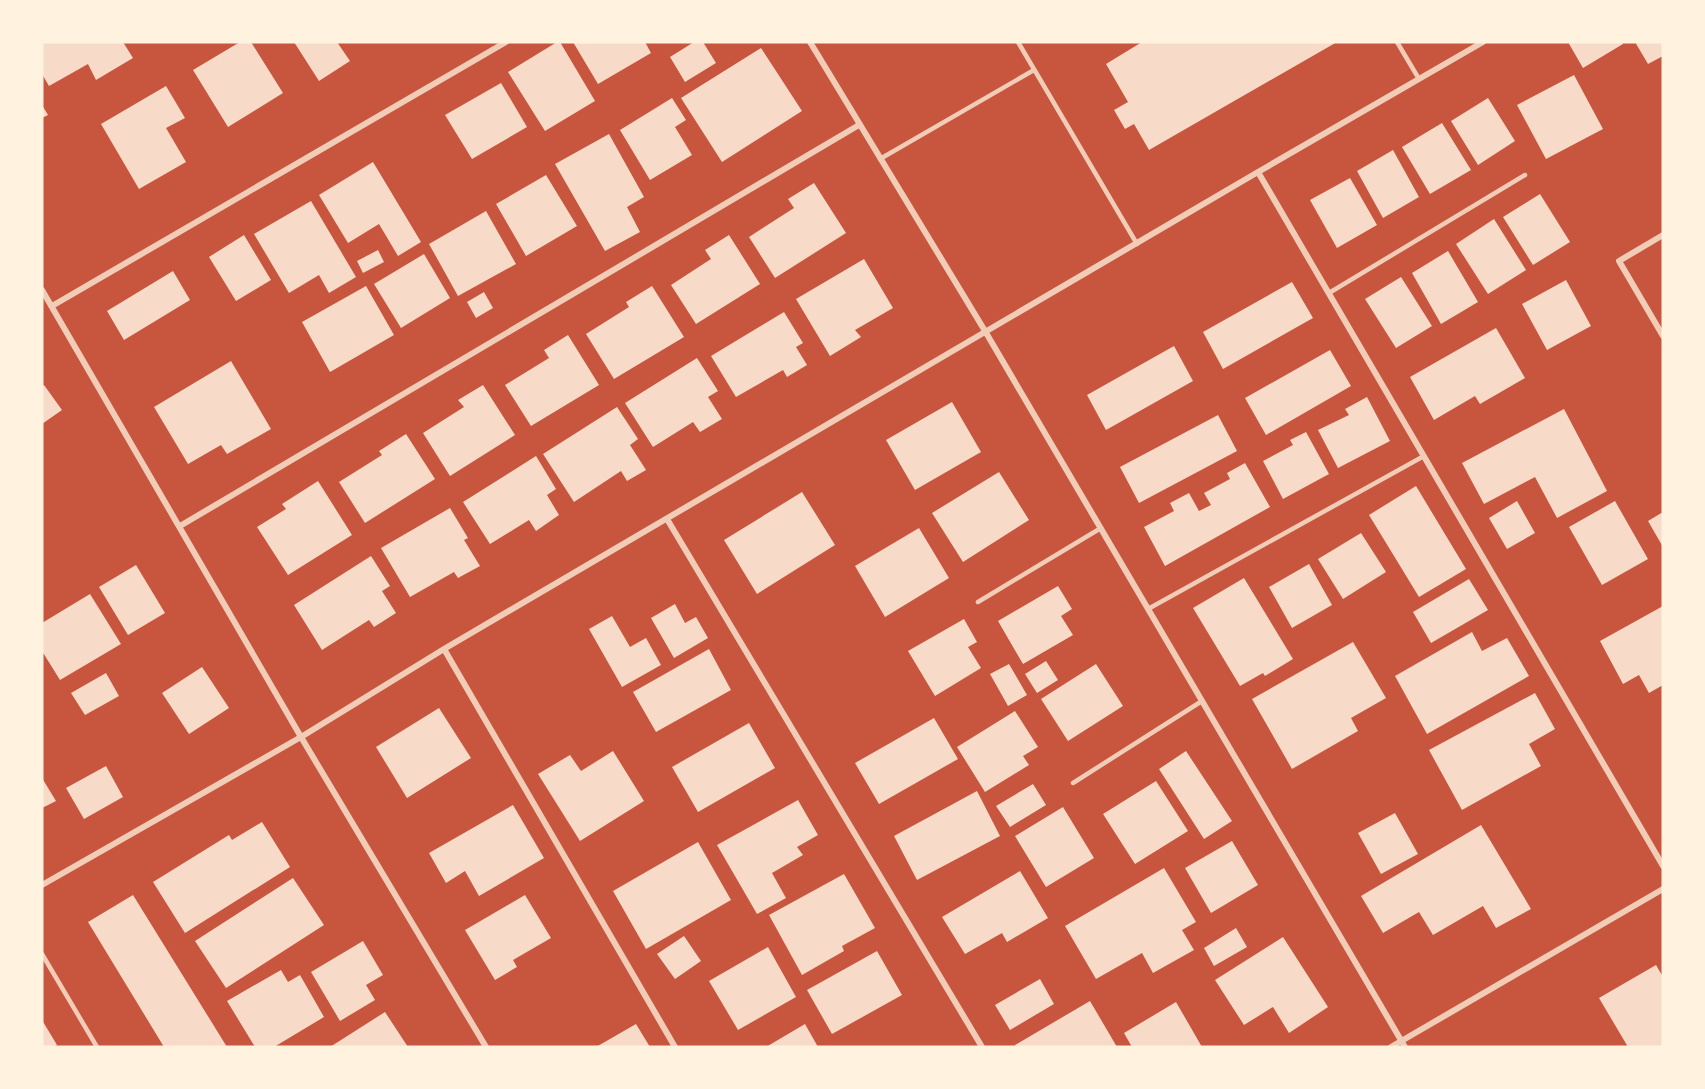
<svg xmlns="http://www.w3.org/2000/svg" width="1705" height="1089" viewBox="0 0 1705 1089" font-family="'Varela Round',sans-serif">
<rect width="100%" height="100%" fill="#c8553d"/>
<path fill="#f7dbc8" d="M 42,42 L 123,42 L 133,58 L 96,80 L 88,64 L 49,86 L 42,74 Z
M 240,42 L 251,42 L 283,93 L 228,127 L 193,70 Z
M 294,42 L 337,42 L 350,61 L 319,81 Z
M 557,42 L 560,42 L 595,101 L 545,131 L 508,72 Z
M 573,42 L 645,42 L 651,53 L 598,84 Z
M 694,42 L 703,42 L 716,63 L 685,82 L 670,57 Z
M 1142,42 L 1337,42 L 1149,150 L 1134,124 L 1125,129 L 1114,110 L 1128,102 L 1106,64 Z
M 1568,42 L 1622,42 L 1623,44 L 1583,68 Z
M 1635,42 L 1663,42 L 1663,56 L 1648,64 Z
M 761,48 L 802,111 L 722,162 L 681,98 Z
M 1574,75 L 1603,129 L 1546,159 L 1517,105 Z
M 501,83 L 527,127 L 472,159 L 445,115 Z
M 166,86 L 185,118 L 166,128 L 186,162 L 139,189 L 101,124 Z
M 672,98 L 686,120 L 675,127 L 692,155 L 650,180 L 620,130 Z
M 1488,98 L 1515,141 L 1478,165 L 1451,121 Z
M 42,105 L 48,115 L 42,118 Z
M 1442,123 L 1471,170 L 1430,194 L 1402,147 Z
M 609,134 L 644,197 L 627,207 L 640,232 L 605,251 L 555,164 Z
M 1393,150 L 1419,197 L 1383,218 L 1357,171 Z
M 373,162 L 421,242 L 398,256 L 379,224 L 348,243 L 319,195 Z
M 546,175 L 577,226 L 526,256 L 496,204 Z
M 1350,178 L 1377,225 L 1337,248 L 1310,200 Z
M 814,183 L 846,233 L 775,278 L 749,237 L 794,208 L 788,199 Z
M 1540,194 L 1570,242 L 1533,265 L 1503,217 Z
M 311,201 L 356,277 L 329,293 L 319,275 L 289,293 L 254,234 Z
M 486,211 L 516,264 L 458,296 L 429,244 Z
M 1494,219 L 1526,270 L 1488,294 L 1456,244 Z
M 244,235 L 271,280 L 236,301 L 209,257 Z
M 729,235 L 760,284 L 696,324 L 671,285 L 711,259 L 705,250 Z
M 378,250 L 384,262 L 363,273 L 357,261 Z
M 1448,251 L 1478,302 L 1441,324 L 1412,273 Z
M 424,254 L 450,298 L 401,328 L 374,284 Z
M 864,259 L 893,308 L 855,330 L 861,337 L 830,356 L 796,299 Z
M 173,271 L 190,300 L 124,340 L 107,311 Z
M 1401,277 L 1432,326 L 1396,348 L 1365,299 Z
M 1566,280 L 1591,326 L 1547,350 L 1522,304 Z
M 1292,282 L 1313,318 L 1223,369 L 1203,332 Z
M 366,286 L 394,335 L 330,372 L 302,322 Z
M 652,286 L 684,337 L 614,379 L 586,334 L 629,307 L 626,302 Z
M 484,292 L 493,308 L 476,318 L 467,302 Z
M 784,312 L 803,343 L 796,347 L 807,365 L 787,377 L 783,370 L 736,397 L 711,356 Z
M 1496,328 L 1525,378 L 1480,404 L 1475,396 L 1434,420 L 1410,377 Z
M 568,335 L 599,385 L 531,426 L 505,385 L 549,358 L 544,350 Z
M 1174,346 L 1193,381 L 1106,430 L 1087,395 Z
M 1330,350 L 1351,386 L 1266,435 L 1245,398 Z
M 697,358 L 718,391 L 708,397 L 722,419 L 700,432 L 693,422 L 653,447 L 625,403 Z
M 231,361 L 271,429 L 227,454 L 221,445 L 188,464 L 154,407 Z
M 44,385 L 62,410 L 42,424 L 42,387 Z
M 483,385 L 515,435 L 450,476 L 423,433 L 464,407 L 458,400 Z
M 1367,397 L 1390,441 L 1338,468 L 1318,430 L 1349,415 L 1345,409 Z
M 952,402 L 981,452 L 915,490 L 886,440 Z
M 617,407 L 638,439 L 630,445 L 646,470 L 627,481 L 621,471 L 574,502 L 543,454 Z
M 1564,409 L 1607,491 L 1557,518 L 1535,477 L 1484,504 L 1462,463 Z
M 1218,415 L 1237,451 L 1139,503 L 1120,467 Z
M 1306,432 L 1329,474 L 1283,499 L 1263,461 L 1293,445 L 1290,440 Z
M 406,434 L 435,479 L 365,523 L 339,482 L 382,455 L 379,451 Z
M 536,456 L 556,489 L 547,495 L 559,515 L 536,531 L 529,520 L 490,544 L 463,502 Z
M 1245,463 L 1270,507 L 1165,566 L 1144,527 L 1174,511 L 1170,503 L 1189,493 L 1199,511 L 1211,505 L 1204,493 L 1230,479 L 1227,473 Z
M 999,472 L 1029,520 L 963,562 L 932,513 Z
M 318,481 L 352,535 L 288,575 L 257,527 L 286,509 L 282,504 Z
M 1416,486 L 1466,569 L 1419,597 L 1369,515 Z
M 802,492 L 835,545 L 757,594 L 724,540 Z
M 1517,501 L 1535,533 L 1507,549 L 1489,518 Z
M 1615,501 L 1648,559 L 1602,585 L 1569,527 Z
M 450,508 L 468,538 L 464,540 L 480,566 L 458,578 L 454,572 L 410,597 L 381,548 Z
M 1663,512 L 1663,547 L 1648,521 Z
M 919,528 L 949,578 L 885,617 L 855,566 Z
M 1361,533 L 1386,572 L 1343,599 L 1318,559 Z
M 371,556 L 390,586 L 382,591 L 396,613 L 374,627 L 369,620 L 322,650 L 294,605 Z
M 1309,564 L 1332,605 L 1292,628 L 1269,587 Z
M 136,565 L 165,613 L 128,635 L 99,587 Z
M 1244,578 L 1293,659 L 1265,676 L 1263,673 L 1240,686 L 1193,608 Z
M 1469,579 L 1488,610 L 1431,643 L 1413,612 Z
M 1058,586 L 1072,609 L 1061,616 L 1073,635 L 1023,664 L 998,621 Z
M 90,594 L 121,644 L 60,680 L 42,651 L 42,623 Z
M 675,604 L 685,623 L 696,617 L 708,638 L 674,658 L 651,618 Z
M 1663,606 L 1663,685 L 1649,693 L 1639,675 L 1623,684 L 1600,641 Z
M 612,616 L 630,647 L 646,638 L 661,665 L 622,687 L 589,629 Z
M 964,619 L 977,642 L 968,647 L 981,668 L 935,696 L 908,651 Z
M 1472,632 L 1482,651 L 1507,638 L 1529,676 L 1427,734 L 1395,676 Z
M 1353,642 L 1386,698 L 1351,718 L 1358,731 L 1292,769 L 1252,699 Z
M 709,649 L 731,690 L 656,732 L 633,692 Z
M 1046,661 L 1058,680 L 1037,693 L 1025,674 Z
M 1009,664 L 1027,695 L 1008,706 L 990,674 Z
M 1096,664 L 1123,706 L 1068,741 L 1041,699 Z
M 202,667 L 229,708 L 189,734 L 162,693 Z
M 106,673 L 119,696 L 85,715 L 71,693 Z
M 1535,693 L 1555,729 L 1529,744 L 1541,766 L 1462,810 L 1429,750 Z
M 439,708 L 471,758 L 407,798 L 376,747 Z
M 1015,711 L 1038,747 L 1023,756 L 1029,765 L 985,792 L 957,747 Z
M 934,718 L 958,759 L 879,804 L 855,763 Z
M 749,723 L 775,768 L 698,812 L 672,767 Z
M 613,751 L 644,801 L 580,841 L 538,774 L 570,755 L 581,771 Z
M 1186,751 L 1232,821 L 1204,839 L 1159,769 Z
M 106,766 L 123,797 L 84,819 L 66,788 Z
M 42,778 L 56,801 L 42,808 Z
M 1156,781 L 1188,831 L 1135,864 L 1103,814 Z
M 1033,784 L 1046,805 L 1010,827 L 996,806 Z
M 977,791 L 1000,836 L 917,880 L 894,836 Z
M 798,800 L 818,835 L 797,847 L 803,855 L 772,873 L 786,898 L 757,914 L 717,845 Z
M 513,805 L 544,858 L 479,896 L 465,871 L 446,883 L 429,853 Z
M 1063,807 L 1094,858 L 1046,887 L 1015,836 Z
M 1395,813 L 1418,854 L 1381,874 L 1358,833 Z
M 262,822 L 290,867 L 185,933 L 153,882 L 229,835 L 232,840 Z
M 1481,825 L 1531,909 L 1496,928 L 1483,906 L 1433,935 L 1419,912 L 1383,933 L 1361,896 Z
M 1232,841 L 1258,885 L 1211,913 L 1185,868 Z
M 698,842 L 731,900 L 646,949 L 613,891 Z
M 1164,868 L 1196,922 L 1182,930 L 1194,950 L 1153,973 L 1142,953 L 1096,979 L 1065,926 Z
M 1020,871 L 1048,918 L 1007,942 L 1002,933 L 965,954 L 942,917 Z
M 844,874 L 875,928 L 842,946 L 844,951 L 802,975 L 769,915 Z
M 293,878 L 324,925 L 226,988 L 195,941 Z
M 133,895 L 227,1047 L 164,1047 L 88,922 Z
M 525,895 L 551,938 L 513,960 L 517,967 L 495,980 L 465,930 Z
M 1236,928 L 1247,947 L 1214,966 L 1204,948 Z
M 684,936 L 701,961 L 675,979 L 657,954 Z
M 1283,937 L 1328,1007 L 1289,1033 L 1273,1007 L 1244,1025 L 1215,980 Z
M 363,941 L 383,975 L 366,985 L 375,1000 L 340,1021 L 311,972 Z
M 768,947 L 796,997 L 738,1030 L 709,981 Z
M 877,951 L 902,995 L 832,1034 L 807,990 Z
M 1656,965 L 1663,977 L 1663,1047 L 1628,1047 L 1599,998 Z
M 281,970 L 288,982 L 300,975 L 324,1017 L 274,1047 L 255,1047 L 227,1001 Z
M 1040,979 L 1054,1004 L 1010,1030 L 995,1005 Z
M 1090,1001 L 1117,1047 L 1016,1047 L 1015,1045 Z
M 1176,1002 L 1202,1047 L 1132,1047 L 1124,1033 Z
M 385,1012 L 408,1047 L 330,1047 Z
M 42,1020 L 57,1045 L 53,1047 L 42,1047 Z
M 636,1024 L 650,1047 L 596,1047 Z
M 805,1024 L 818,1047 L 766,1047 Z"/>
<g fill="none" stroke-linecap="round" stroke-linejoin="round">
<path stroke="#f1ccb7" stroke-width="4.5" d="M 1018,42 L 1137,244
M 1397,42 L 1419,79
M 880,159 L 1034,70
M 1329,293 L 1525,175
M 978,602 L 1101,528
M 1148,609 L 1424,456
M 1073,783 L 1202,701
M 42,954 L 97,1047"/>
<path stroke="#f1ccb7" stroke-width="6" d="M 810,42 L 985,331 L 1405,1047
M 1258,172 L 1663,866
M 1663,235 L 1619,261 L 1663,336
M 42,290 L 301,737 L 486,1047
M 52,306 L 506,42
M 667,519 L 982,1047
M 180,526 L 859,125
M 444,649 L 675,1047
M 42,885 L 301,737 L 444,649 L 1258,172 L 1483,42
M 1391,1047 L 1663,889"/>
</g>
<rect width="1705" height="1089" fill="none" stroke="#fff3e0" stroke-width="87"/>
</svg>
